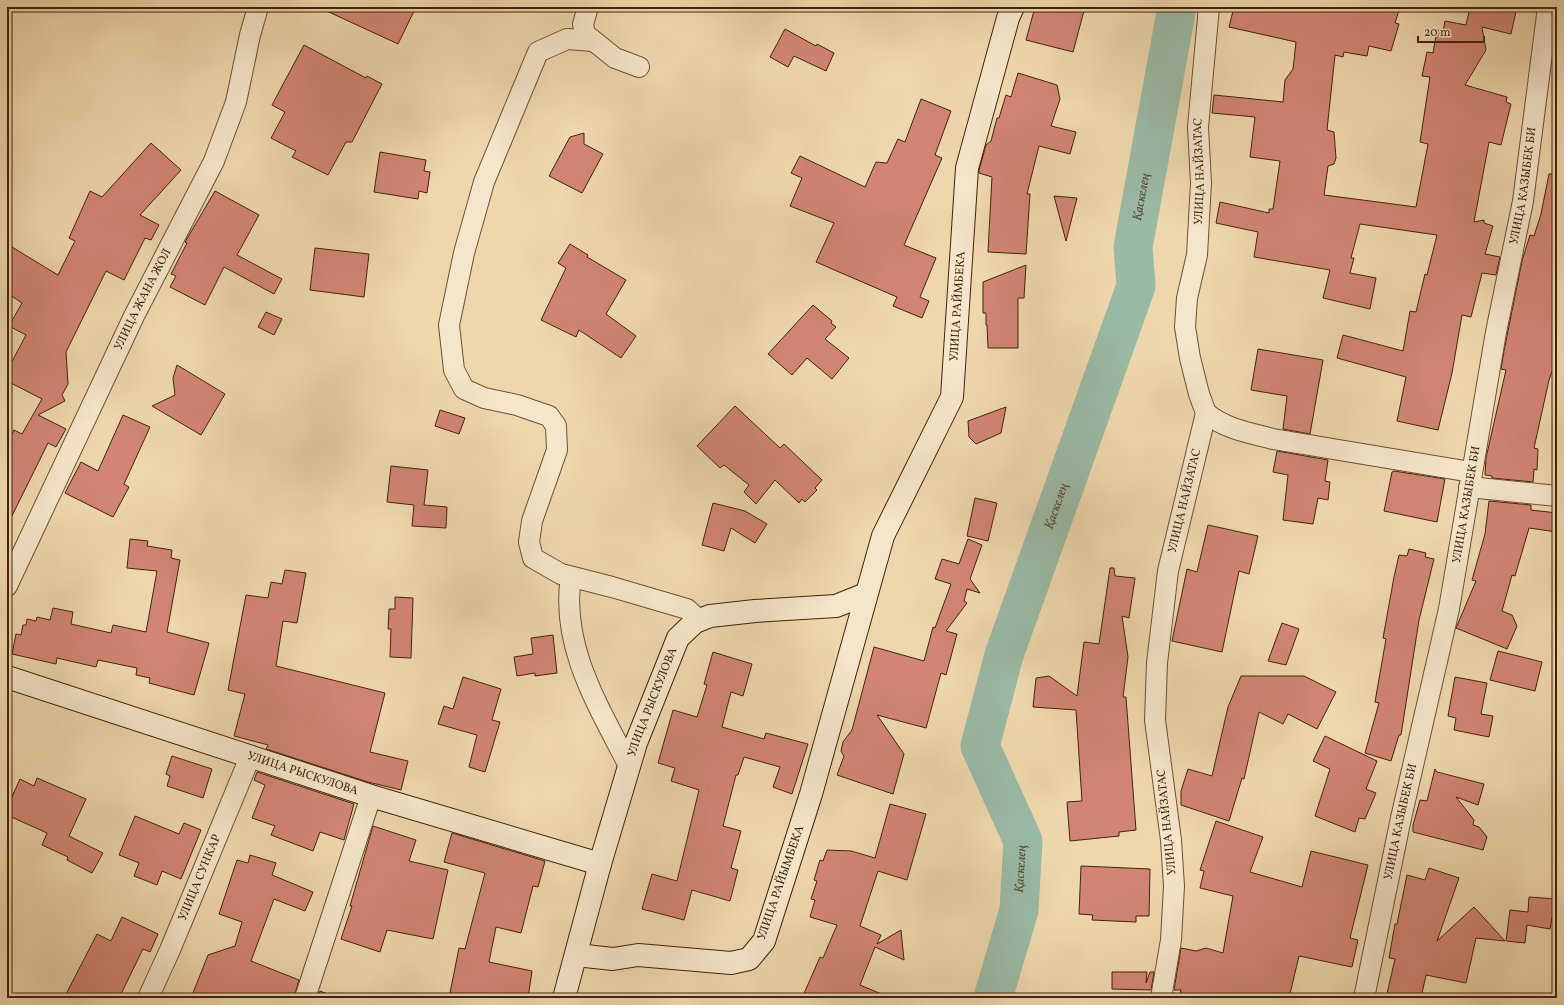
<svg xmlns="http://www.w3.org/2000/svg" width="1564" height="1005" viewBox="0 0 1564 1005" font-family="Vollkorn,serif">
<rect width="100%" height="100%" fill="#efd7ad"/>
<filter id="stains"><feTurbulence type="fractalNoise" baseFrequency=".005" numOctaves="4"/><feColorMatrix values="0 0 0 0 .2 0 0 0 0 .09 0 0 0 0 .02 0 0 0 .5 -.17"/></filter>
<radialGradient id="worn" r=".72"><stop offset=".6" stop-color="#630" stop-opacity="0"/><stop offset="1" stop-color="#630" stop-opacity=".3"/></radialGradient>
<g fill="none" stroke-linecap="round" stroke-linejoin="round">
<path stroke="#9abaa6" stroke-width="39" id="s1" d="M 993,998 L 1019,910 L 1023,841 L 980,746 L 1004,655 L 1136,286 L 1133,247 L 1177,7"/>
</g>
<path fill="#d28574" stroke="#422309" d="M 318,7 L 416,7 L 398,44 Z
M 1035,7 L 1085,7 L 1073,52 L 1026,40 Z
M 1234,7 L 1400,7 L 1395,23 L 1399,24 L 1391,51 L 1369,46 L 1367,56 L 1344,52 L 1343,57 L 1335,55 L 1327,130 L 1334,132 L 1336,158 L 1334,164 L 1328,166 L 1324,195 L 1416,207 L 1428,144 L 1420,142 L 1430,77 L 1422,76 L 1427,52 L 1433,53 L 1437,30 L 1443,31 L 1445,21 L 1466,25 L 1470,7 L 1517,7 L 1511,34 L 1482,27 L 1486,50 L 1465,85 L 1507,97 L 1506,102 L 1511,104 L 1501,145 L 1489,142 L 1474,222 L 1484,220 L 1484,223 L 1493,226 L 1485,254 L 1500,257 L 1496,275 L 1482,273 L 1471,317 L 1462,315 L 1452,373 L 1438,430 L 1397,421 L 1406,377 L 1337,358 L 1343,335 L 1403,351 L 1410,311 L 1416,312 L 1425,274 L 1427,275 L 1437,235 L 1360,224 L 1351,258 L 1354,258 L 1350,273 L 1376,278 L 1370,309 L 1323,298 L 1330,270 L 1254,257 L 1258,232 L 1216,223 L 1220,202 L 1269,213 L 1269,209 L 1273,209 L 1280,161 L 1250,157 L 1255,117 L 1212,113 L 1214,95 L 1283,102 L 1285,80 L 1293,69 L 1296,42 L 1229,27 Z
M 785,29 L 816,46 L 817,44 L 834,53 L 826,71 L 794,56 L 788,67 L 770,57 Z
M 304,45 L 366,78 L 367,76 L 382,84 L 352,142 L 346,142 L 328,175 L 292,157 L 296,151 L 271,138 L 285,112 L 272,105 Z
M 1018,73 L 1057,85 L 1060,99 L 1051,126 L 1076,132 L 1070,154 L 1039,146 L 1027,194 L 1030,194 L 1026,254 L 988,252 L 992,177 L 979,173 L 979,170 L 986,145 L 991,141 L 997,118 L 999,118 L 1006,95 L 1011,97 Z
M 921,99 L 951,111 L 935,155 L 942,158 L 904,245 L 936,258 L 920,297 L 929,301 L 922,318 L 893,306 L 897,297 L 816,262 L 834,223 L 790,206 L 802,178 L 791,173 L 800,156 L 865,187 L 876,162 L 887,163 L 898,139 L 905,142 Z
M 584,133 L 584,144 L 603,154 L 582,193 L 549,176 L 570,137 Z
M 151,143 L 181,170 L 140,215 L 159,225 L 151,240 L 145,238 L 124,280 L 106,271 L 66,352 L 68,384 L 62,395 L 65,401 L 38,415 L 66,429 L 56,447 L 48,443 L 7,526 L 7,444 L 14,430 L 22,434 L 42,399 L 7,381 L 7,371 L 26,335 L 9,326 L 22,303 L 7,293 L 7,244 L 58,275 L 75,241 L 69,238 L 90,191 L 102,197 Z
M 380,152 L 426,160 L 424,171 L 430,172 L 427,193 L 419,191 L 418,199 L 374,192 Z
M 1549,174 L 1557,174 L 1557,370 L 1553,369 L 1549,380 L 1534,448 L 1538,449 L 1537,470 L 1534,469 L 1533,482 L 1492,478 L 1492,476 L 1485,475 L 1486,458 L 1506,370 L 1501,369 L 1504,351 L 1522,261 L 1530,235 L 1534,236 L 1541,214 Z
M 215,191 L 259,215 L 237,255 L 282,279 L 274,294 L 224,267 L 205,305 L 170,287 L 176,276 L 171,274 L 187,243 L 185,242 Z
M 1054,196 L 1077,198 L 1066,241 Z
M 570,244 L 588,255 L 587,257 L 626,280 L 606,314 L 636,336 L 621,358 L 579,330 L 576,337 L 541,320 L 566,268 L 558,263 Z
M 315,248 L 369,254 L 364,297 L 310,290 Z
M 1026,265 L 1024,298 L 1018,298 L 1018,348 L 988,348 L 987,325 L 986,325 L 986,313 L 983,313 L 983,282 Z
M 813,305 L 832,321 L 831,323 L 836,327 L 825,339 L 849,358 L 832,379 L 807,358 L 792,375 L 768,354 Z
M 266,312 L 282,319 L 274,335 L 258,327 Z
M 1258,349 L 1323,360 L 1310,434 L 1283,429 L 1287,396 L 1251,390 Z
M 177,365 L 225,394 L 201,435 L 152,406 L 175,395 L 173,378 Z
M 735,406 L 780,448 L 784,444 L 822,480 L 815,488 L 817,490 L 805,502 L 802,499 L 799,503 L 775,480 L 756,504 L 744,492 L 749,485 L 724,465 L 720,468 L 697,446 Z
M 1006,407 L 1001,433 L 976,444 L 969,437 L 968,421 Z
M 440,410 L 465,418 L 459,434 L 435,426 Z
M 123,415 L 150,427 L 124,484 L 129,487 L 113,517 L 65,493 L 81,462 L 98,471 Z
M 1277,451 L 1328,460 L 1325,481 L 1330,482 L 1328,500 L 1318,498 L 1313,524 L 1283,520 L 1288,475 L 1273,472 Z
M 391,466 L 428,470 L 424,505 L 447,507 L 446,528 L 412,526 L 414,505 L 387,502 Z
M 1394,471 L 1445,479 L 1437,522 L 1384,511 L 1392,472 Z
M 975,498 L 997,503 L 988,541 L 967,536 Z
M 1489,501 L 1531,505 L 1531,510 L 1557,513 L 1557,532 L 1529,528 L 1515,576 L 1512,575 L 1502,611 L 1512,615 L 1517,626 L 1507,649 L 1456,628 L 1476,581 L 1472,580 L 1485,534 Z
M 713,503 L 745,511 L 767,524 L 755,543 L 731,528 L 724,551 L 702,545 Z
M 1208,525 L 1258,536 L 1249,574 L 1239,571 L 1222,652 L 1172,641 L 1187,569 L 1197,572 Z
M 130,539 L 148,541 L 147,546 L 172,550 L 171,558 L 180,560 L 167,632 L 209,643 L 194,695 L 149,683 L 150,678 L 136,675 L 137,668 L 98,660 L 96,667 L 57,658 L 56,664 L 12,654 L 16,634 L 21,635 L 23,625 L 26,625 L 27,619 L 36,621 L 37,617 L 50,620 L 53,608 L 73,612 L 71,624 L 111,633 L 113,625 L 146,632 L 157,571 L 127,568 Z
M 968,539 L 982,545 L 970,579 L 980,593 L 967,589 L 964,601 L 967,603 L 946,631 L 957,634 L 946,675 L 941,673 L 926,728 L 877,715 L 904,754 L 893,794 L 837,775 L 844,756 L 841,751 L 843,742 L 852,730 L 874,647 L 924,661 L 933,627 L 935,628 L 951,584 L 935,579 L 942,559 L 959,564 Z
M 1409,549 L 1426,553 L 1425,557 L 1434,559 L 1419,620 L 1401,735 L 1399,735 L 1391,761 L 1365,753 L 1379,703 L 1375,702 L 1386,639 L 1383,638 L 1394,577 L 1399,555 L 1407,556 Z
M 1110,568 L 1114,568 L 1115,576 L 1135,578 L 1129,618 L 1122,616 L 1128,657 L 1123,697 L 1126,697 L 1136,830 L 1119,832 L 1119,836 L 1070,841 L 1067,802 L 1082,801 L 1076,710 L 1033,707 L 1036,678 L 1049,676 L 1077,696 L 1084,642 L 1099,644 Z
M 285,570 L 306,573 L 297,623 L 283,621 L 276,666 L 385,693 L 370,752 L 408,761 L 401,790 L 368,782 L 266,749 L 268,745 L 234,736 L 245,694 L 228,690 L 246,595 L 268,598 L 271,582 L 282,584 Z
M 395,597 L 413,598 L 411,658 L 390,657 L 391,629 L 388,629 L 389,609 L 395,609 Z
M 1282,623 L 1299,629 L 1286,665 L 1268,661 Z
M 553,635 L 557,673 L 535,676 L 535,673 L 517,676 L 514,657 L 533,654 L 531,638 Z
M 1498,651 L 1542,662 L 1535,691 L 1490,680 Z
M 713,652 L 752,664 L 743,696 L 731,692 L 722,727 L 764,739 L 766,733 L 808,744 L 792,794 L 773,787 L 780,767 L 744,757 L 738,775 L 736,775 L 723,826 L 741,831 L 731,868 L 738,870 L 730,901 L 692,890 L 684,920 L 642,909 L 652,874 L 677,881 L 699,790 L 671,781 L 675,768 L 658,763 L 673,710 L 697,717 L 707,685 L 704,684 Z
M 1241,676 L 1304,676 L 1336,692 L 1317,729 L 1288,714 L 1283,724 L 1259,712 L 1244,779 L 1242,778 L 1229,821 L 1181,805 L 1181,791 L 1188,769 L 1212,776 L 1228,707 Z
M 463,677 L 501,689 L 492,720 L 500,722 L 485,772 L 469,767 L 477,735 L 438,724 L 444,706 L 453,709 Z
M 1455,677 L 1487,683 L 1481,714 L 1493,716 L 1489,737 L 1454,730 L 1456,718 L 1448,716 Z
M 1325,736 L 1377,761 L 1366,789 L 1376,793 L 1365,819 L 1359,818 L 1355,832 L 1315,816 L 1330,769 L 1313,761 Z
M 172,756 L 212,769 L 203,798 L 167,786 L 170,776 L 166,774 Z
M 1435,769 L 1437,772 L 1484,784 L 1478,805 L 1456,797 L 1474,820 L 1473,825 L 1479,827 L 1487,837 L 1483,850 L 1413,832 L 1413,825 L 1420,800 L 1427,801 Z
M 257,772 L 354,804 L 344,840 L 320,832 L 313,851 L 271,835 L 275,826 L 252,818 L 265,785 L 254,780 Z
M 37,778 L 86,799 L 69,836 L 103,853 L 92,873 L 67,860 L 68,857 L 42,845 L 47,833 L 7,815 L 7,808 L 20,779 L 34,786 Z
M 890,804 L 926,814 L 907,880 L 878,871 L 860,926 L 881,935 L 877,944 L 901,930 L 904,960 L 875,947 L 860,985 L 891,998 L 802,998 L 820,957 L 823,958 L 837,925 L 810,917 L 815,900 L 811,899 L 817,881 L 814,880 L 820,860 L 823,861 L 827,850 L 851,851 L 875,858 Z
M 135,816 L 179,834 L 184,823 L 201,830 L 181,879 L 162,871 L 157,885 L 134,876 L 139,863 L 119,855 Z
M 1216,821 L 1263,837 L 1250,872 L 1302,887 L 1311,851 L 1368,865 L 1350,938 L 1358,940 L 1352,967 L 1299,956 L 1289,998 L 1179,998 L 1181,990 L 1174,990 L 1181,948 L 1196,951 L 1206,948 L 1223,953 L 1233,896 L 1200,888 L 1204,871 L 1200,870 Z
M 373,826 L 416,840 L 409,861 L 448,870 L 433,939 L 387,930 L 380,952 L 341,939 L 352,906 L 350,906 Z
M 452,833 L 545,861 L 538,887 L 533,886 L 521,933 L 496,927 L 489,962 L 532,971 L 528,998 L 449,998 L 459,948 L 465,949 L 485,873 L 444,862 Z
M 250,855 L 276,863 L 272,875 L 313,892 L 305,911 L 274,899 L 251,961 L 299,980 L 294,998 L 191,998 L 208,955 L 235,946 L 242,922 L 219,914 L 237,860 L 248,863 Z
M 1081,866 L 1150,869 L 1149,916 L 1136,916 L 1136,922 L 1092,920 L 1093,915 L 1079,914 Z
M 1429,868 L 1459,878 L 1437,941 L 1474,907 L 1505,941 L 1476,938 L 1466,983 L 1426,975 L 1421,998 L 1386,998 L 1395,959 L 1389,958 L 1395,924 L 1397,924 L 1407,875 L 1425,880 Z
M 1529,897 L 1557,899 L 1557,917 L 1552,917 L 1550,929 L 1527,925 L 1525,943 L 1506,941 L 1510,910 L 1528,912 Z
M 122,917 L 158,934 L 150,952 L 143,949 L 119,998 L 64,998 L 97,934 L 111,941 Z
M 1112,972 L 1147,972 L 1146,983 L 1150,972 L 1154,972 L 1151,990 L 1112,989 Z
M 320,991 L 337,998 L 317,998 Z"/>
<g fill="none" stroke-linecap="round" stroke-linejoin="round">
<g stroke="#6d5032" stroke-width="22">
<g id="street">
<path d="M 588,7 L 583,24 L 585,34 L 615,58 L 639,67"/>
<path d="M 593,41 L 567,39 L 538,52 L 484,182 L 464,253 L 449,325 L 454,370 L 464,389 L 484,398 L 517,405 L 549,416 L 556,426 L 557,450 L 532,521 L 529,542 L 533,558 L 561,574 L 612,587 L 687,609 L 699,620"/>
<path d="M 1206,413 C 1225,429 1250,433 1273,439 L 1471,472"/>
<path d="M 1469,487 L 1557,496"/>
<path d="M 571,577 C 560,646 599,707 629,766"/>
<path id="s2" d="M 7,586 L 134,316 L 214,161 L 236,102 L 250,35 L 258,7"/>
<path id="s3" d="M 148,998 L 170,950 L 250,757"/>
<path d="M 305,998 L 371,796"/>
<path id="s4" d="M 1161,998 L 1171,940 L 1174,886 L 1171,840 L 1155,720 L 1157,663 L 1168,571 L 1206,413 L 1199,394 L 1190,358 L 1185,327 L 1187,298 L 1197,255 L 1201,183 L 1198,127 L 1209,7"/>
<path id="s5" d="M 1364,998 L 1401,818 L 1449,609 L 1496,332 L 1523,201 L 1548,7"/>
</g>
</g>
<g stroke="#422309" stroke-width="24">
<g id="secondary">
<path id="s6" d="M 7,677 L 371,796 L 600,864"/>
<path id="s7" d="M 576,955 L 613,959 L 638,955 L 731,963 L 749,959 L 764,941 L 811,794 L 883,536 L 952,397 L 967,168 L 1008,18 L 1013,7"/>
<path id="s8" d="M 564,998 L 600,864 L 636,743 L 678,638 L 695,622 L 710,616 L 755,611 L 836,606 L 866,594"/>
</g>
</g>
<use href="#street" stroke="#f5e5ca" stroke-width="20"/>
<use href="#secondary" stroke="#f5e5ca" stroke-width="22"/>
</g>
<g text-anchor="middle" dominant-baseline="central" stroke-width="3" stroke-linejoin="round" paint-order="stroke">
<g font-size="12" fill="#422309" stroke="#f5e5ca">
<text stroke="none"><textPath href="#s4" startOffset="838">УЛИЦА НАЙЗАТАС</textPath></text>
<text stroke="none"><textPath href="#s5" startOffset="828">УЛИЦА КАЗЫБЕК БИ</textPath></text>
<text stroke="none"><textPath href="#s2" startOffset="317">УЛИЦА ЖАНА ЖОЛ</textPath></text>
<text stroke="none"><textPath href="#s7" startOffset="866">УЛИЦА РАЙМБЕКА</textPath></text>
<text stroke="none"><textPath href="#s4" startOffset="502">УЛИЦА НАЙЗАТАС</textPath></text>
<text stroke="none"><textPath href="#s5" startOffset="504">УЛИЦА КАЗЫБЕК БИ</textPath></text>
<text stroke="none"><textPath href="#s8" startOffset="309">УЛИЦА РЫСКУЛОВА</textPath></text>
<text stroke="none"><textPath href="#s6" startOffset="311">УЛИЦА РЫСКУЛОВА</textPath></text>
<text stroke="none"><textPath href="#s5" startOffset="180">УЛИЦА КАЗЫБЕК БИ</textPath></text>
<text transform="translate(1167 822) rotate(-96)">УЛИЦА НАЙЗАТАС</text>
<text stroke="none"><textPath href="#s3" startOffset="131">УЛИЦА СУНКАР</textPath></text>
<text transform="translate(781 883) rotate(-71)">УЛИЦА РАЙЫМБЕКА</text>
</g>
<g font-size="13" font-style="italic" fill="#584930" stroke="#f5e5ca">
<text stroke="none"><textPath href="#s1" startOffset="841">Қаскелең</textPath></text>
<text stroke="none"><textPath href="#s1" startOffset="517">Қаскелең</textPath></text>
<text stroke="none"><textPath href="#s1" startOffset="133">Қаскелең</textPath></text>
</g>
</g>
<rect width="1564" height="1005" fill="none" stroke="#efd7ad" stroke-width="24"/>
<rect x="8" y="8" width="1548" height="989" fill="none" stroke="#422309" stroke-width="2"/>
<rect x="12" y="12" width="1540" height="981" fill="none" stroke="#422309"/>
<path d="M1418 36v6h66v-6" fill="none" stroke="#422309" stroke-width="2"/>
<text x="1424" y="36" font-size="12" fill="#422309" stroke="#f5e5ca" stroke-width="3" paint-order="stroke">20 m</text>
<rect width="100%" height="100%" filter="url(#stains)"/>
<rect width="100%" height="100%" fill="url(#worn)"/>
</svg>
